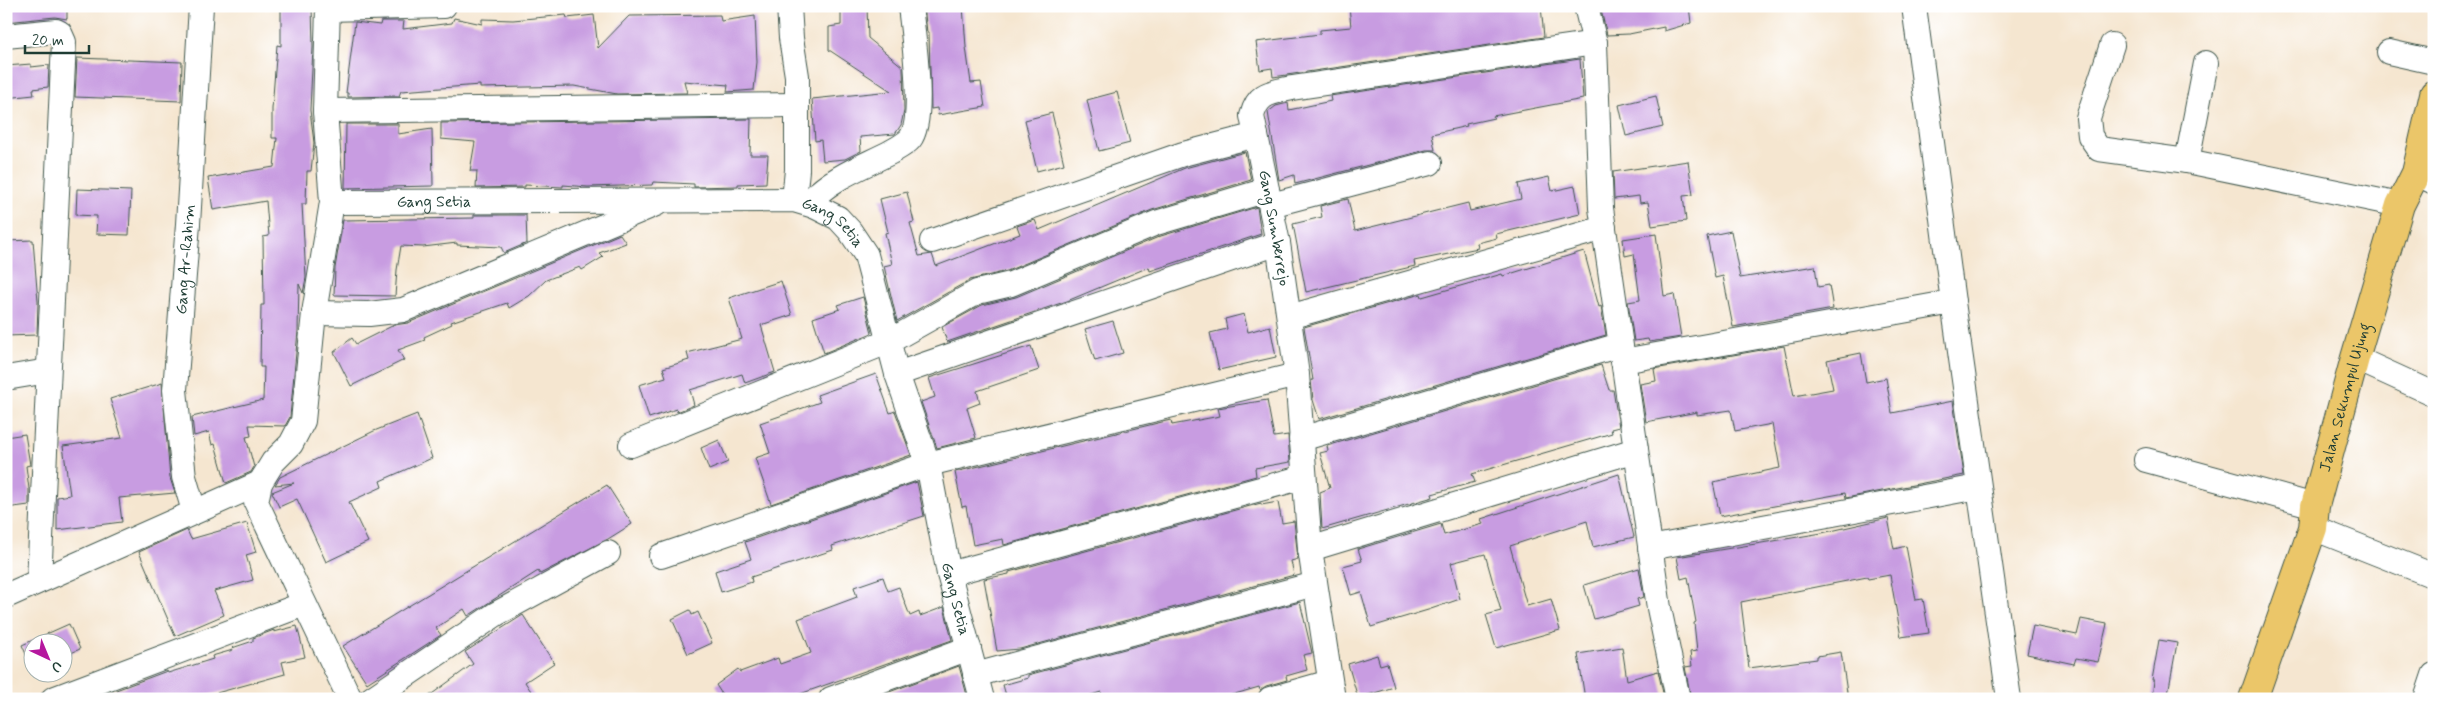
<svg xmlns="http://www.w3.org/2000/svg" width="2440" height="705" viewBox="0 0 2440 705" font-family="Mynerve,sans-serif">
<rect width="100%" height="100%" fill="#fff"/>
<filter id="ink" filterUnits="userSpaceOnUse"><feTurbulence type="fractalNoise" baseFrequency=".02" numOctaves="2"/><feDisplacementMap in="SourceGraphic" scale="10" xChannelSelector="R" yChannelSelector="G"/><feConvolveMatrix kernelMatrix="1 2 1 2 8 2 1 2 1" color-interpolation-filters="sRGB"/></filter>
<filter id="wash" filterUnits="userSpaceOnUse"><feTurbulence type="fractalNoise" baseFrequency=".0096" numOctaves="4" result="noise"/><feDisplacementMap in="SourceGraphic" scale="20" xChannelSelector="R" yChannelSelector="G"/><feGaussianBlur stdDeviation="1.12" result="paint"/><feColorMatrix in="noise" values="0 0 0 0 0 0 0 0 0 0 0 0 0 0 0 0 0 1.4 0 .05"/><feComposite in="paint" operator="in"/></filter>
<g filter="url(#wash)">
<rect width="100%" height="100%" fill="#f5e6d0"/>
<g id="blocks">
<path fill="#c89ce1" d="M 6,6 L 67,6 L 67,19 L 55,17 L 6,22 Z
M 281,6 L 312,6 L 313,47 L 310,110 L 314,143 L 311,171 L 307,171 L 306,204 L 302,204 L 306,278 L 303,293 L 299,284 L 298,331 L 290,417 L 285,426 L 249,425 L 251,436 L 246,437 L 254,467 L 251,472 L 226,483 L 215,444 L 212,445 L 209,432 L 194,436 L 192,417 L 263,400 L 264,367 L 260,367 L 261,305 L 264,305 L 263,237 L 269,236 L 266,201 L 213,210 L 208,178 L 274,167 L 277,138 L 272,138 L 272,109 L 277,45 L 281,46 Z
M 841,6 L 867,6 L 868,38 L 903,67 L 904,111 L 901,125 L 895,134 L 860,137 L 861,151 L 845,159 L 823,161 L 821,140 L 815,141 L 812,99 L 891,91 L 829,50 L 829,27 L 841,25 Z
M 924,6 L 963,6 L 966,47 L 971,83 L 981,82 L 985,107 L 938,115 L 937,108 L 931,109 L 929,32 L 927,32 Z
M 1349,6 L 1541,6 L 1544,37 L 1273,77 L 1272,68 L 1260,70 L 1256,42 L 1320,34 L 1320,30 L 1351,27 Z
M 1600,6 L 1689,6 L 1691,23 L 1664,31 L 1664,27 L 1629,34 L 1607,35 Z
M 566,15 L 567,18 L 594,15 L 598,48 L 629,16 L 720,15 L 721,21 L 755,16 L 757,62 L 754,90 L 727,92 L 728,85 L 684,81 L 687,93 L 617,94 L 574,86 L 480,88 L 480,85 L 401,91 L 399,96 L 348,97 L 348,93 L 346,93 L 355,22 L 380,25 L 381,21 L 404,21 L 403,29 L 452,23 L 454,18 L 482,24 L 482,19 L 513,20 Z
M 77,58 L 182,62 L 181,101 L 75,97 Z
M 1580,59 L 1583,99 L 1493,116 L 1494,118 L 1466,124 L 1467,126 L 1432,134 L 1435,150 L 1426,150 L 1295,184 L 1294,175 L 1279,180 L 1268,112 L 1276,106 L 1288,103 L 1289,110 L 1331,101 L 1330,96 Z
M 31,64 L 31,67 L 49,65 L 48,87 L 33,89 L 34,95 L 6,98 L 6,66 Z
M 1117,92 L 1130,143 L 1099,151 L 1087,100 Z
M 1656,96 L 1663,127 L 1626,136 L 1619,105 Z
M 1052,113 L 1064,164 L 1037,171 L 1025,120 Z
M 751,119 L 750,155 L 768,155 L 766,183 L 738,184 L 738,186 L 694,187 L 694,184 L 653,182 L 652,185 L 588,187 L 563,185 L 563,187 L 525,185 L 525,187 L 476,188 L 477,171 L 470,171 L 475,142 L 441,139 L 441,123 Z
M 346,124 L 398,124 L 398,134 L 432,129 L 433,186 L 345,188 Z
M 1245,152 L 1251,180 L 1152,210 L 1007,271 L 970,280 L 897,321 L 884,266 L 892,264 L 885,233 L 888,232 L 880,199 L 907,192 L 914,222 L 910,223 L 919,256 L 932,254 L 936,266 L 1020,234 L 1017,226 L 1035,220 L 1039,230 L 1185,168 Z
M 1688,161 L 1693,195 L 1683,196 L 1686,221 L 1652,226 L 1648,202 L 1640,203 L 1639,196 L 1614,199 L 1613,172 Z
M 1549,177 L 1552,191 L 1575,186 L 1580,214 L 1496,234 L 1497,238 L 1477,243 L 1478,248 L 1414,261 L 1415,266 L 1306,292 L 1293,224 L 1322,217 L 1320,206 L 1348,199 L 1355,231 L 1468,203 L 1470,211 L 1521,199 L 1518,184 Z
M 77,189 L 131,191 L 129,235 L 96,234 L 97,216 L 76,215 Z
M 1257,207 L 1261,234 L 1150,271 L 1149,267 L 1067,301 L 947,342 L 942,327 L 982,305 L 1016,297 L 1161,236 Z
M 474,215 L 526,215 L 527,243 L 504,253 L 501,247 L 457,245 L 457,243 L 423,247 L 401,246 L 397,270 L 395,296 L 334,295 L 335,268 L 343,220 L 474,218 Z
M 1731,231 L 1740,278 L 1815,266 L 1818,287 L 1829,285 L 1833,309 L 1733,327 L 1723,276 L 1715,278 L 1707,236 Z
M 620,234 L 626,243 L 599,253 L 603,257 L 582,270 L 580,267 L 546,280 L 529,296 L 509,308 L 507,303 L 451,322 L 452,324 L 424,337 L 425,340 L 398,350 L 404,360 L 351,386 L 334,352 L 352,338 L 356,344 L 394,325 L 408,323 Z
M 1656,234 L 1664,296 L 1674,294 L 1681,337 L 1649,342 L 1648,339 L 1634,341 L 1628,302 L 1640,300 L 1634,254 L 1625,256 L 1623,239 Z
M 33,240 L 38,302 L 37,335 L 6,336 L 6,241 Z
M 1584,251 L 1599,307 L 1601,306 L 1606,335 L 1319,419 L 1313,400 L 1311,380 L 1313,380 L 1304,327 L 1421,294 L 1422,297 L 1502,274 L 1503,276 Z
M 781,281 L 792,315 L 761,325 L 775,372 L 745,383 L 742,374 L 690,390 L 694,405 L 677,412 L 676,409 L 649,418 L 639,385 L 666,377 L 663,368 L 689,360 L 687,353 L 742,339 L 729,298 Z
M 863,297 L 872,333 L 824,353 L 813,318 L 840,309 L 838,305 Z
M 1244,314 L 1248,332 L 1270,326 L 1276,357 L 1219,370 L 1210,333 L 1227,329 L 1225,319 Z
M 1113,321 L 1123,353 L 1095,361 L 1085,329 Z
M 1031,346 L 1039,370 L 977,391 L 980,403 L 967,408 L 976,438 L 937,448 L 921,402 L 935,397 L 929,378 Z
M 1784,346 L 1794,396 L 1833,389 L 1827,360 L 1861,353 L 1866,382 L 1886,378 L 1892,413 L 1953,401 L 1964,475 L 1846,498 L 1845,493 L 1720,516 L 1713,482 L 1780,468 L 1772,424 L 1735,431 L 1731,410 L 1697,415 L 1697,412 L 1646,422 L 1640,384 L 1656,381 L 1654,369 Z
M 1601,365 L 1609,390 L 1613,390 L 1619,427 L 1611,429 L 1612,433 L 1472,474 L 1475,482 L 1432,494 L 1433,497 L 1322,529 L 1320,492 L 1330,488 L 1320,453 L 1328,451 L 1327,446 Z
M 876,374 L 890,413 L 895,411 L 911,455 L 771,504 L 755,458 L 770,453 L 760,423 L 820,402 L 817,395 Z
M 162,383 L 170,478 L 175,493 L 119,498 L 122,522 L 57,530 L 57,497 L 70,495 L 63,446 L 122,438 L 110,399 Z
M 1267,400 L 1274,437 L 1288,435 L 1290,462 L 1255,468 L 1256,476 L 1004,545 L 1003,539 L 973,545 L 966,506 L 962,507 L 955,472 L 1162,422 L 1171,420 L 1172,425 L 1220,416 L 1218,408 Z
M 417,414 L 432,458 L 380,481 L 382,487 L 349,502 L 368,542 L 326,562 L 297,499 L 279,507 L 272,492 L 294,483 L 275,485 L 280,477 L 374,431 Z
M 25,434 L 30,465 L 26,466 L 29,489 L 29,505 L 6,508 L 6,437 Z
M 719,440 L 728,462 L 709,470 L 701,448 Z
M 1619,474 L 1634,537 L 1593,547 L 1587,521 L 1510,546 L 1527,606 L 1551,599 L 1560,630 L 1496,648 L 1486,615 L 1501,611 L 1485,554 L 1451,563 L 1460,599 L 1428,610 L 1371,627 L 1361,592 L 1351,595 L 1343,566 L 1362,561 L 1358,549 L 1441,524 L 1444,535 L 1483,524 L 1481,519 Z
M 917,482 L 924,516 L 832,546 L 833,550 L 751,577 L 752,582 L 721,592 L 715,571 L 751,559 L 745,542 Z
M 607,485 L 632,524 L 608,539 L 540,574 L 538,571 L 468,616 L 464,609 L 436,628 L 441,635 L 367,683 L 343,646 Z
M 1278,502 L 1282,523 L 1294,521 L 1298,559 L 1291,561 L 1294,575 L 1020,649 L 997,651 L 984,579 L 1009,574 L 1009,572 L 1261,503 L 1261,505 Z
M 1888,518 L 1894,549 L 1906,546 L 1916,600 L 1923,599 L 1929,633 L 1901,637 L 1890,575 L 1868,579 L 1867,577 L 1741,602 L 1749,668 L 1817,659 L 1817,656 L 1841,652 L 1848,699 L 1691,699 L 1685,667 L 1692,666 L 1690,652 L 1697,651 L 1694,623 L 1696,622 L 1688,577 L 1681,579 L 1677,557 L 1822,533 Z
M 247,523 L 256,552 L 246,555 L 253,580 L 214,591 L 224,615 L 175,636 L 139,552 L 187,530 L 191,539 Z
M 1639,568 L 1644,597 L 1637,599 L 1639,606 L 1594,619 L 1584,585 Z
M 883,577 L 888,591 L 899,587 L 910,616 L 919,612 L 920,616 L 944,607 L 952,640 L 786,699 L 725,699 L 716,685 L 738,669 L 740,672 L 778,658 L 780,664 L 811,653 L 798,619 L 857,597 L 854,587 Z
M 1300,602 L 1312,653 L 1303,655 L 1307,670 L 1286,676 L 1287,680 L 1266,686 L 1260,690 L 1259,687 L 1228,696 L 1228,699 L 1103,699 L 1101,692 L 1078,699 L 1007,699 L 1003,685 L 1028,678 L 1028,675 Z
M 690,610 L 692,615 L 698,612 L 712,643 L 688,654 L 672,619 Z
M 523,615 L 554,663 L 525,682 L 536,699 L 425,699 L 473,664 L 465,652 Z
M 2081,619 L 2107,624 L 2098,662 L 2076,658 L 2074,664 L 2027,654 L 2033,626 L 2077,635 Z
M 69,624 L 80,649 L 62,657 L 62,642 L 32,642 L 32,668 L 22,645 Z
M 297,626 L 305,657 L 282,662 L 285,674 L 195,699 L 92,699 L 167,671 L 168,673 L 213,659 L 212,656 L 233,650 L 232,648 L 253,641 L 253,638 L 274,630 L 274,632 Z
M 2159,640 L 2177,643 L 2167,699 L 2152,699 L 2154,680 L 2152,680 Z
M 1622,647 L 1627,680 L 1658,671 L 1664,697 L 1585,699 L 1578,654 Z
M 1377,655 L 1380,665 L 1387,663 L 1394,687 L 1358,698 L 1348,664 Z
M 959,666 L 968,699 L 885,699 L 884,694 Z"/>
</g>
</g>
<g filter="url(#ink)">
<use href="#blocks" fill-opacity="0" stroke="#3f564b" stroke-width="1"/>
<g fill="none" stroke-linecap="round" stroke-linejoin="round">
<g stroke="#3f564b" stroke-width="26">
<g id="minor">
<path d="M 328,6 L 325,111 L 332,202 L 314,313 L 303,421 L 291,444 L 273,462 L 260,483 L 256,502 L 350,699"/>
<path d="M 789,6 L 791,38 L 797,76 L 797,170 L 794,200"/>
<path d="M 1586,6 L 1595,43 L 1601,208 L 1659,608 L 1678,699"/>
<path d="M 1914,6 L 1953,302 L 2009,699"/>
<path d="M 328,9 L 444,6"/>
<path d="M 6,36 L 56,31 L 60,33 L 64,42 L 39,581"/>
<path d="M 2112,45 L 2088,118 L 2090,136 L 2099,149 L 2187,161 L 2400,205"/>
<path d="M 2389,52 L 2434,62"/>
<path d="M 325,111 L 796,105"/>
<path d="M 2187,161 L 2206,63"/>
<path d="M 2416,173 L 2434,182"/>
<path id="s1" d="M 332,202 L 794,200 L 814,206 L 838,218 L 850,231 L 866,255 L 897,374 L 928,464 L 949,574 L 982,699"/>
<path d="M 1271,205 L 1430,163"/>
<path d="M 814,206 L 812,199 C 835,176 862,167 891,152 C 896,149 906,144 910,139 C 926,119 913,34 910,6"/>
<path d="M 932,241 L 1183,154 L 1256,135"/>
<path d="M 314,313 L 369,314 L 403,310 L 656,204"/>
<path d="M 1289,317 L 1604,228"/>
<path d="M 2355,358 L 2434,394"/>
<path d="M 1623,361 L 1953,302"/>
<path d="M 897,374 L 1278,243"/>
<path d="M 6,378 L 48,371"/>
<path d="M 1301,439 L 1620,345"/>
<path d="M 631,445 L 890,341 L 977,292 L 1011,284 L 1156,223 L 1267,190"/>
<path d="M 2146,460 L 2315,506"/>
<path id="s2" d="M 194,511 L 184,477 L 175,390 L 188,224 L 201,6"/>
<path d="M 2313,528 L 2434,576"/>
<path d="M 1650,548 L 1978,487"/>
<path d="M 1310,549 L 1636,450"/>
<path d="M 661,556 L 928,464 L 1297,375"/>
<path d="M 949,574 L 1304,477"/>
<path d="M 6,596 L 260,483"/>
<path d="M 975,675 L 1315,584"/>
<path d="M 53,699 L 304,604"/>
<path d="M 371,699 L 496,614 L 608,553"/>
<path d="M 831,699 L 969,648"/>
<path d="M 1270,699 L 1330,682"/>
<path d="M 1333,699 L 1310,549 L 1297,375 L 1278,243 L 1252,116 C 1258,92 1271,93 1292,88 L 1595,43"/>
<path d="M 2426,699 L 2434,675"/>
</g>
</g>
<g stroke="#3f564b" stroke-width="30">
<g id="major">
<path id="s3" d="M 2253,699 L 2313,528 L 2315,506 L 2355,358 L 2400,205 L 2416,173 L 2434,94"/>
</g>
</g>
<use href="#minor" stroke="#fff" stroke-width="24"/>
<use href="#major" stroke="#ebc669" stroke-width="28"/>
</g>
</g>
<g text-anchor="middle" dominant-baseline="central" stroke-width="5" stroke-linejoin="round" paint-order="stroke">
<g font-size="16" fill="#1f3d34" stroke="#fff">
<text stroke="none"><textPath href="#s1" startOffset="102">Gang Setia</textPath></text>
<text stroke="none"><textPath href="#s1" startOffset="508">Gang Setia</textPath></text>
<text transform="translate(1274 228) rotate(80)">Gang Sumberrejo</text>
<text stroke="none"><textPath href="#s2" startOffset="254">Gang Ar-Rahim</textPath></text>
<text stroke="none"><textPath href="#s3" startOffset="316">Jalan Sekumpul Ujung</textPath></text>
<text stroke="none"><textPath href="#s1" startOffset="912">Gang Setia</textPath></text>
</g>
</g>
<rect width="2440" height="705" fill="none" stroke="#fff" stroke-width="25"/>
<g transform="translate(48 658) rotate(136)"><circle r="24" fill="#ffffff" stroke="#a5b1ae"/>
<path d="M0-4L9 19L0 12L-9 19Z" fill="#b5179e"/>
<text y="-8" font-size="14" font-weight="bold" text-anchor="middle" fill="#1f3d34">U</text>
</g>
<path d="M25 45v8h64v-8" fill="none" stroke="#1f3d34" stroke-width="2.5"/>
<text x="32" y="45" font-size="15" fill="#1f3d34" stroke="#ffffff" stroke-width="4" paint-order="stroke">20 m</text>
</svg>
